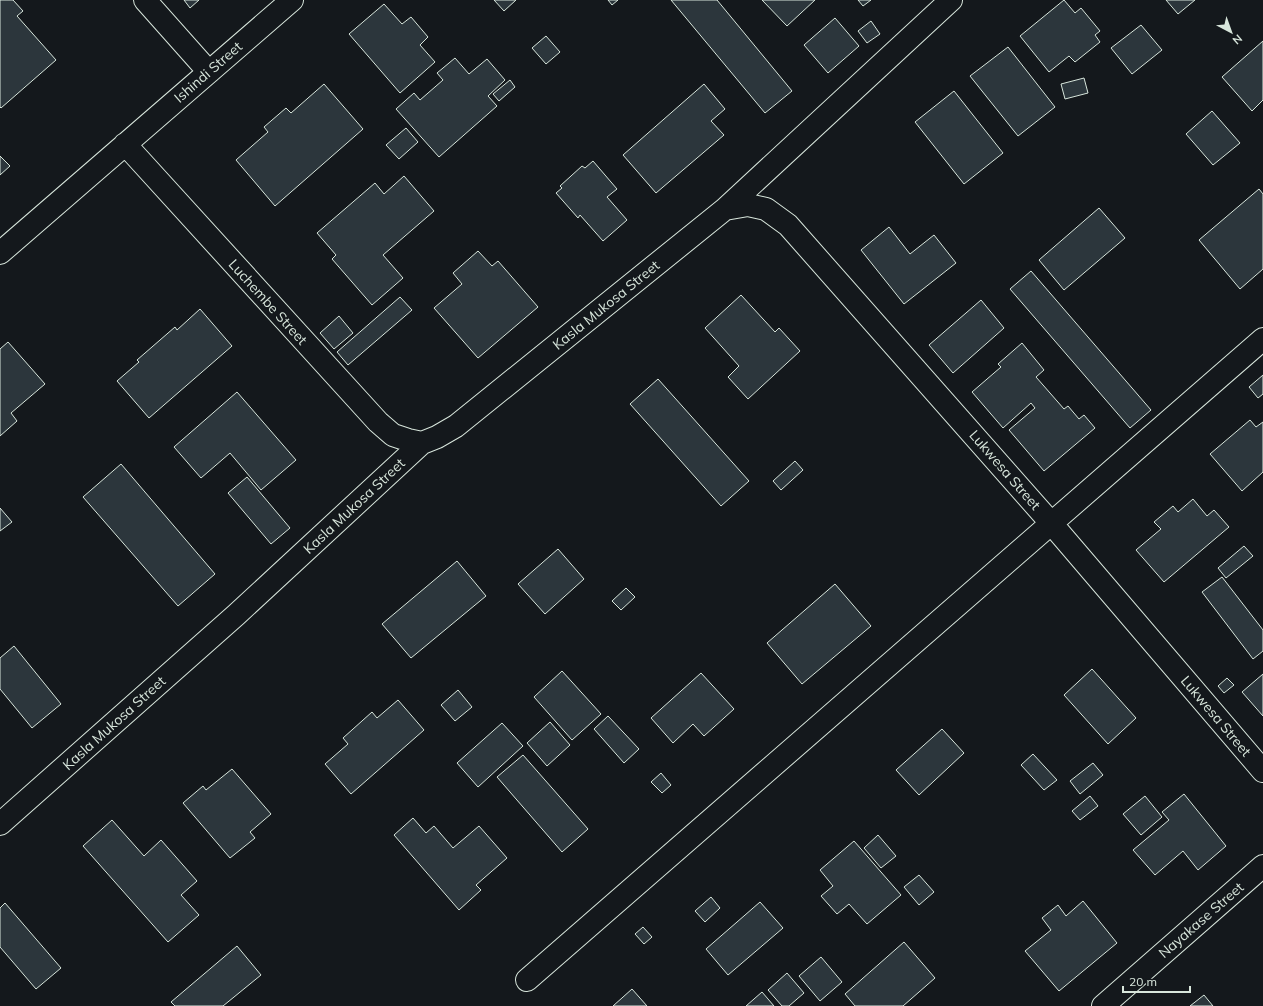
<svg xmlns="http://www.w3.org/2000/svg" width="1263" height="1006" viewBox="0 0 1263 1006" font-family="Mulish,sans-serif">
<rect width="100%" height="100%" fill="#14181c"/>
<path fill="#2c363c" stroke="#d8e6dc" d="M 0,0 L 13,0 L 23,11 L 17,16 L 56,60 L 1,108 L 0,107 Z
M 184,0 L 199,0 L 190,8 Z
M 494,0 L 516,0 L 504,11 Z
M 608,0 L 618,0 L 612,5 Z
M 671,0 L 717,0 L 792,91 L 765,113 Z
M 762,0 L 815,0 L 787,26 Z
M 858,0 L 871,0 L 863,6 Z
M 1064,0 L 1075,13 L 1081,8 L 1100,31 L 1095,35 L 1100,42 L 1075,62 L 1069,56 L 1049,72 L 1020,36 Z
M 1166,0 L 1195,0 L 1178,14 Z
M 384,4 L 402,24 L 411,17 L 428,37 L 420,45 L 435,62 L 400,93 L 349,34 Z
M 835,18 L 859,46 L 828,73 L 804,45 Z
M 871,21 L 880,34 L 867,43 L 858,31 Z
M 1141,25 L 1162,50 L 1132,74 L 1111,48 Z
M 546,36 L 560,52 L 546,64 L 532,48 Z
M 1263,41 L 1263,100 L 1252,111 L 1222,77 Z
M 1008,47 L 1055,107 L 1018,136 L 970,76 Z
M 455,58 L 469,74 L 487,59 L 505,80 L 488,96 L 497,106 L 439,157 L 396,109 L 414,93 L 420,100 L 443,80 L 437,73 Z
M 1084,78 L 1088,93 L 1065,99 L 1061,84 Z
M 510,80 L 515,87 L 499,101 L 493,94 Z
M 324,84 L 363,129 L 275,206 L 236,160 L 268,132 L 264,127 L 286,108 L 291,113 Z
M 704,84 L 725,109 L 711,121 L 724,135 L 656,193 L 623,155 Z
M 954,91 L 1003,153 L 964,184 L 915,122 Z
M 1212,111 L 1240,143 L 1213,165 L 1186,134 Z
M 406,128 L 418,142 L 399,159 L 386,145 Z
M 0,156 L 10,166 L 0,175 Z
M 593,161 L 617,189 L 607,197 L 627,220 L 603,241 L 580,215 L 578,218 L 556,193 L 562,188 L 560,186 L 582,166 L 585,168 Z
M 404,176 L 434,211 L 383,255 L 403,278 L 372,305 L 332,259 L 336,255 L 317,233 L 375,183 L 384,194 Z
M 1259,189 L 1263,194 L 1263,269 L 1240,289 L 1199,240 Z
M 1099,208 L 1125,238 L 1064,290 L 1039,260 Z
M 889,227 L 910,254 L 934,235 L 956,263 L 904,304 L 861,250 Z
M 478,251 L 492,266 L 498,261 L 538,307 L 478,358 L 434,308 L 462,284 L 453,273 Z
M 1031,271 L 1151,410 L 1130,428 L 1010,289 Z
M 741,295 L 775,332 L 779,328 L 800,351 L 748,399 L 728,377 L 739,366 L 705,328 Z
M 400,297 L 412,310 L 348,365 L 337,352 Z
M 981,300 L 1004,328 L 953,373 L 929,345 Z
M 200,309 L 232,346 L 149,418 L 117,381 L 139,362 L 137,360 L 175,327 L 177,330 Z
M 339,316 L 353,333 L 334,349 L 320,333 Z
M 8,342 L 45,384 L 11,413 L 17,421 L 0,436 L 0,349 Z
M 1022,343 L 1044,370 L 1036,377 L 1064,409 L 1068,406 L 1079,419 L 1084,415 L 1095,428 L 1044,471 L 1009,430 L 1035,408 L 1031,403 L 1003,428 L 972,392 L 1001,367 L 998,364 Z
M 1263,375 L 1263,394 L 1258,398 L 1249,387 Z
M 658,379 L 749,481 L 721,506 L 630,404 Z
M 237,392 L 296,460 L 261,490 L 230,453 L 201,478 L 174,447 Z
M 1250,420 L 1256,427 L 1263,422 L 1263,472 L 1242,491 L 1210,454 Z
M 795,461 L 803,470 L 781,490 L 773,481 Z
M 121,464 L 215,574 L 178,606 L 83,497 Z
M 247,477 L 290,528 L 271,544 L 228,493 Z
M 1193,499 L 1207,516 L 1214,510 L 1229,527 L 1164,582 L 1136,550 L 1161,529 L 1154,522 L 1173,506 L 1178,512 Z
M 0,508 L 12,522 L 0,531 Z
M 1244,546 L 1253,556 L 1226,578 L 1218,568 Z
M 558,549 L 584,579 L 545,614 L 518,584 Z
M 457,561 L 486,596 L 411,658 L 382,624 Z
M 1222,577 L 1263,630 L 1263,651 L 1253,659 L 1202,592 Z
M 835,584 L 871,626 L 802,684 L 767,643 Z
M 626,588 L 635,597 L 621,610 L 612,601 Z
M 14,646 L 61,704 L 32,728 L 0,689 L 0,658 Z
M 1092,669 L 1136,718 L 1108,744 L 1064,695 Z
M 562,671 L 601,714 L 572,740 L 534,697 Z
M 701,673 L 734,709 L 704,736 L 693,724 L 673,743 L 651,718 Z
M 1263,674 L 1263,716 L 1242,692 Z
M 1227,678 L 1234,685 L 1224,693 L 1218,686 Z
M 458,690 L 472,707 L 455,721 L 441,705 Z
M 398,700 L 424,730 L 351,794 L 325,764 L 348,744 L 343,738 L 372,712 L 377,718 Z
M 608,716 L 639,749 L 624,763 L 594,729 Z
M 550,722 L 570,745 L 547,766 L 527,743 Z
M 502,723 L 523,746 L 478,787 L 457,763 Z
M 942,729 L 964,753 L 919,795 L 896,770 Z
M 1033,754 L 1057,780 L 1044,790 L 1021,765 Z
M 523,755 L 588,829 L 562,852 L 497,777 Z
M 1093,763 L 1103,775 L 1080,794 L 1070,781 Z
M 232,769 L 271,814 L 250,832 L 255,838 L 230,858 L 183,803 L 203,786 L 206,790 Z
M 661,773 L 671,785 L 662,793 L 651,782 Z
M 1184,794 L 1226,846 L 1198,870 L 1183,851 L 1155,875 L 1133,850 L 1169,820 L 1162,812 Z
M 1090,796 L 1098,806 L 1080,820 L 1072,811 Z
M 1145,796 L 1162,817 L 1141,835 L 1123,814 Z
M 413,818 L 426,833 L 434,826 L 453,848 L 479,826 L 507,858 L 476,885 L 481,890 L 459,910 L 394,835 Z
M 112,820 L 144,856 L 161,840 L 197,881 L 181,895 L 199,915 L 168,942 L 83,846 Z
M 878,835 L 896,856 L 881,868 L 864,848 Z
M 854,841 L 901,895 L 867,924 L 849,904 L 837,914 L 821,896 L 833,886 L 820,870 Z
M 919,875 L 934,892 L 919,905 L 904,887 Z
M 711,897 L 720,908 L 705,922 L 695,911 Z
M 1083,901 L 1117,943 L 1059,991 L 1025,951 L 1051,930 L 1042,918 L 1058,905 L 1066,916 Z
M 760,902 L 783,928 L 728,975 L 706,949 Z
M 5,903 L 61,968 L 36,989 L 0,947 L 0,908 Z
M 643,927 L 652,937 L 644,944 L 635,934 Z
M 904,942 L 935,978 L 903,1006 L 855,1006 L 845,994 Z
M 237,946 L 261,975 L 223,1006 L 175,1006 L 171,1002 Z
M 821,957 L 842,982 L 820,1001 L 799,976 Z
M 787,973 L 804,993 L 789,1006 L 782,1006 L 768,990 Z
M 632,989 L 647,1006 L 613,1006 Z
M 762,992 L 774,1006 L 746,1006 Z
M 1204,995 L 1213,1006 L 1190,1006 Z"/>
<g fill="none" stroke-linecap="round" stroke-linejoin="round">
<g stroke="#d8e6dc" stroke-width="24">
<path id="minor" d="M 145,0 L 209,72
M 125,144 L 378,422 L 393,435 L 408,440 L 422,443
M 725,209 L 748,205 L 766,209 L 788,225 L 1051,523 L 1263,771
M 0,253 L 292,0
M 0,824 L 236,615 L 422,443 L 437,437 L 456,426 L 725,209 L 951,0
M 527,980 L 1263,339
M 1103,1006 L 1263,866"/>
</g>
<use href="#minor" stroke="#14181c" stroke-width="22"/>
</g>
<g text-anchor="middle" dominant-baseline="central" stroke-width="3" stroke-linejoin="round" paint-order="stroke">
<g font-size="14" fill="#d8e6dc" stroke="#14181c">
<text transform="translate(208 72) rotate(-41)">Ishindi Street</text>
<text transform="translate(268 302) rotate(48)">Luchembe Street</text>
<text transform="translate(606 305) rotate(-39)">Kasla Mukosa Street</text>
<text transform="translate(1005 470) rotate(49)">Lukwesa Street</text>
<text transform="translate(354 506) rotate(-43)">Kasla Mukosa Street</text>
<text transform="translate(1216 716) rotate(50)">Lukwesa Street</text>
<text transform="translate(114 723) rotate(-42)">Kasla Mukosa Street</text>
<text transform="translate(1201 920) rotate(-41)">Nayakase Street</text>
</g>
</g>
<g transform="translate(1231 32) rotate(139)" stroke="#14181c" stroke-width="3" paint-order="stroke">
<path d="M0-3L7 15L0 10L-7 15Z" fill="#d8e6dc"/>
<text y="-6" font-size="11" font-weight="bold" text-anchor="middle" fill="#d8e6dc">N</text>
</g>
<path d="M1123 986v6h67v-6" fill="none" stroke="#d8e6dc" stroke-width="2"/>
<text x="1129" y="986" font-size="12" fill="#d8e6dc" stroke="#14181c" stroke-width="3" paint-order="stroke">20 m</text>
</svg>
